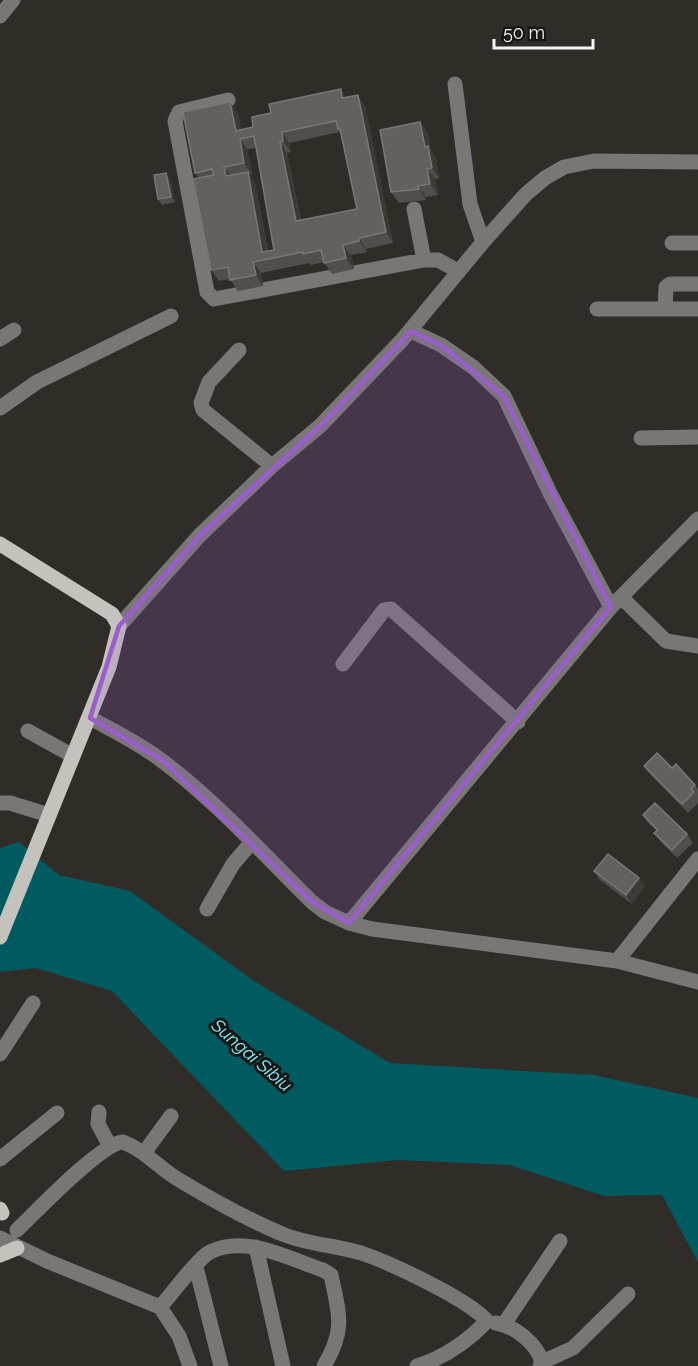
<svg xmlns="http://www.w3.org/2000/svg" width="698" height="1366" viewBox="0 0 698 1366" font-family="Raleway,sans-serif">
<rect width="100%" height="100%" fill="#302d29"/>
<path fill="#005b60" d="M 19,842 L 59,875 L 130,891 L 254,981 L 390,1063 L 594,1075 L 698,1098 L 698,1262 L 662,1195 L 604,1196 L 510,1165 L 398,1160 L 284,1171 L 112,991 L 36,968 L 0,972 L 0,848 Z"/>
<g fill="none" stroke-linecap="round" stroke-linejoin="round">
<path stroke="#797776" stroke-width="15" d="M 0,16 L 13,0
M 455,84 L 470,204 L 483,242
M 228,100 L 179,112 L 175,121 L 207,292 L 214,299 L 424,260 L 438,260 L 458,271
M 414,209 L 424,260
M 672,243 L 698,243
M 597,309 L 698,309
M 665,309 L 666,287 L 670,284 L 698,284
M 411,331 L 441,345 L 473,367 L 504,396 L 550,493 L 611,607
M 0,339 L 14,330
M 239,350 L 209,382 L 201,403 L 203,410 L 272,466
M 0,408 L 37,382 L 171,316
M 641,438 L 698,437
M 621,597 L 666,641 L 698,646
M 119,626 L 200,535 L 272,466 L 320,426 L 402,340 L 483,242 L 526,194 L 545,178 L 564,167 L 594,161 L 698,162
M 343,664 L 384,610 L 391,609 L 518,722
M 90,718 C 114,731 139,743 161,760 C 216,801 263,854 312,902 L 325,912 L 349,923 L 372,929 L 617,961 L 698,982
M 28,731 L 73,756
M 0,803 L 10,803 L 49,815
M 207,909 L 233,864 L 251,843
M 349,923 L 611,607 L 698,519
M 617,961 L 698,859
M 0,1054 L 33,1003
M 99,1112 L 98,1124 L 110,1146
M 144,1153 L 171,1116
M 0,1159 L 57,1113
M 17,1230 C 36,1212 101,1143 123,1142 C 144,1150 157,1166 176,1178 C 209,1198 244,1218 280,1233 C 307,1245 337,1245 364,1254 C 393,1264 469,1300 487,1321 C 467,1342 446,1357 417,1366
M 0,1238 L 47,1261 L 160,1307 L 179,1336 L 190,1366
M 256,1247 L 283,1366
M 196,1267 L 221,1366
M 160,1307 C 171,1295 198,1258 210,1252 C 246,1234 289,1259 323,1270 L 331,1275 C 339,1314 346,1329 324,1366
M 496,1323 C 515,1326 537,1344 542,1362 L 540,1366
M 504,1324 L 560,1241
M 542,1362 L 573,1348 L 628,1294"/>
<path stroke="#c5c2be" stroke-width="15" d="M 0,544 L 112,614 L 119,626 L 109,667 L 0,937
M 0,1209 L 2,1213
M 0,1255 L 17,1248"/>
</g>
<path fill="#514e4c" fill-rule="evenodd" d="M 346,97 L 365,106 L 393,243 L 366,249 L 367,252 L 351,255 L 354,269 L 332,274 L 324,262 L 311,265 L 309,263 L 261,273 L 263,286 L 238,291 L 230,279 L 219,281 L 211,270 L 199,178 L 195,173 L 238,113 L 241,130 L 253,127 ZM 340,132 L 341,134 L 357,209 L 301,220 L 287,153 L 291,152 L 289,143 ZM 256,148 L 274,250 L 268,251 L 255,183 L 249,174 L 252,174 L 247,149 Z
M 420,122 L 428,133 L 431,151 L 436,157 L 439,178 L 435,179 L 438,195 L 426,197 L 426,200 L 399,203 L 391,192 Z
M 170,178 L 175,202 L 162,205 L 158,199 Z
M 644,766 L 672,768 L 695,785 L 698,789 L 698,803 L 688,813 L 650,774 Z
M 643,815 L 687,834 L 693,843 L 677,858 L 660,841 L 654,833 L 657,831 L 649,824 Z
M 594,871 L 639,878 L 645,886 L 632,904 L 600,880 Z"/>
<path fill="#3d3a36" d="M 341,89 L 348,100 L 342,98 Z
M 358,95 L 365,106 L 393,243 L 386,232 Z
M 230,102 L 238,113 L 243,138 L 236,131 Z
M 420,122 L 428,133 L 431,151 L 436,157 L 439,178 L 432,168 L 425,147 Z
M 282,132 L 289,143 L 291,152 L 283,141 Z
M 240,139 L 247,149 L 252,174 L 244,163 Z
M 280,142 L 287,153 L 303,232 L 296,221 Z
M 224,167 L 232,177 L 226,176 Z
M 427,169 L 435,179 L 438,195 L 430,184 Z
M 248,172 L 255,183 L 269,259 L 262,252 Z
M 166,173 L 170,178 L 175,202 L 171,197 Z
M 418,186 L 426,197 L 426,200 L 419,189 Z
M 359,238 L 366,249 L 367,252 L 359,241 Z
M 343,245 L 351,255 L 354,269 L 346,258 Z
M 253,262 L 261,273 L 263,286 L 256,275 Z
M 639,878 L 645,886 L 632,904 L 626,895 Z"/>
<path fill="#63605d" stroke="#7a7775" stroke-width="1.5" fill-rule="evenodd" d="M 341,89 L 342,98 L 358,95 L 386,232 L 359,238 L 359,241 L 343,245 L 346,258 L 324,263 L 321,250 L 303,254 L 303,252 L 253,262 L 256,275 L 230,280 L 228,267 L 211,270 L 193,179 L 214,175 L 212,169 L 195,173 L 183,112 L 230,102 L 236,131 L 253,127 L 252,117 L 271,113 L 269,104 ZM 336,121 L 338,129 L 340,129 L 357,209 L 296,221 L 280,142 L 283,141 L 282,132 ZM 254,136 L 274,250 L 262,252 L 248,172 L 226,176 L 224,167 L 244,163 L 240,139 Z
M 420,122 L 425,147 L 428,146 L 432,168 L 427,169 L 430,184 L 418,186 L 419,189 L 391,192 L 380,130 Z
M 166,173 L 171,197 L 158,199 L 154,175 Z
M 657,753 L 672,768 L 676,764 L 695,785 L 691,789 L 694,792 L 682,804 L 644,766 Z
M 655,803 L 687,834 L 672,850 L 654,833 L 658,830 L 643,815 Z
M 608,854 L 639,878 L 626,895 L 594,871 Z"/>
<path fill="#9a5ecc" fill-opacity="0.2" stroke="#9a5ecc" stroke-width="4.5" stroke-linejoin="round" d="M 411,331 L 441,345 L 504,396 L 611,607 L 349,923 L 312,902 L 163,761 L 90,718 L 119,626 L 200,535 L 320,426 Z"/>
<g text-anchor="middle" dominant-baseline="central" stroke-width="6" stroke-linejoin="round" paint-order="stroke">
<g font-size="18" font-style="italic" fill="#81f1f8" stroke="#171514">
<text transform="translate(252 1055) rotate(41)">Sungai Sibiu</text>
</g>
</g>
<path d="M494 39v9h99v-9" fill="none" stroke="#f6f4f2" stroke-width="3"/>
<text x="503" y="39" font-size="18" fill="#f6f4f2" stroke="#171514" stroke-width="4.5" paint-order="stroke">50 m</text>
</svg>
